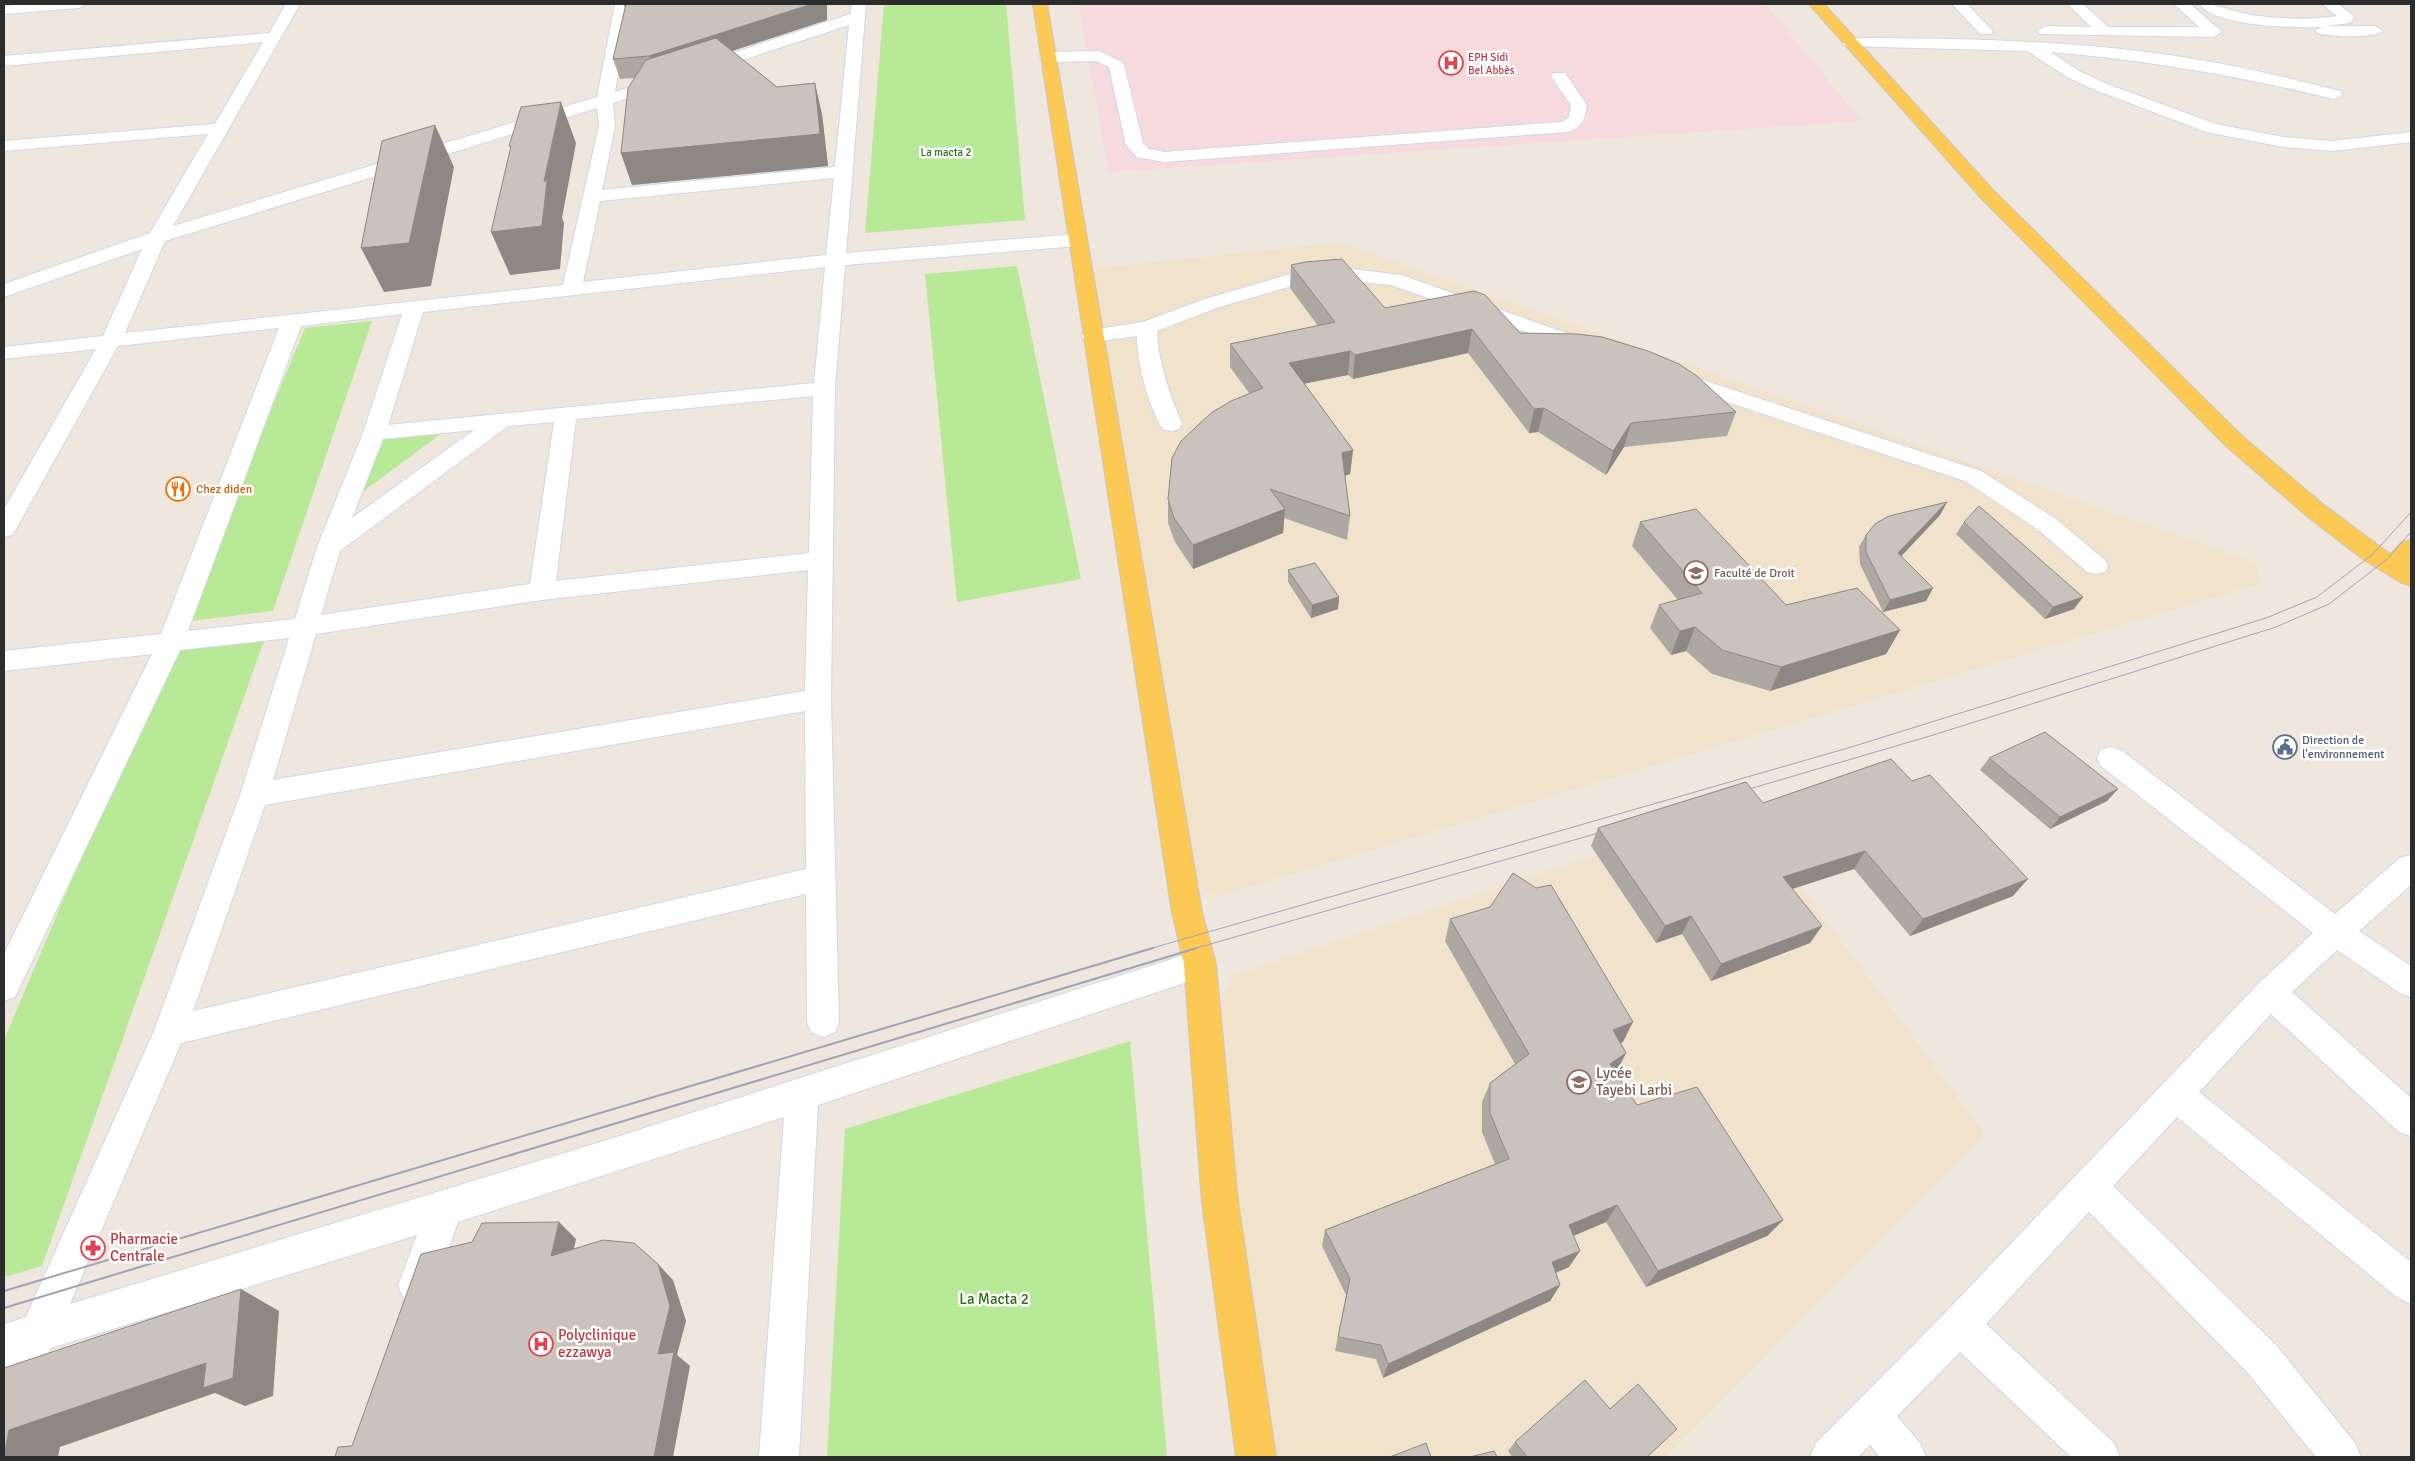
<svg xmlns="http://www.w3.org/2000/svg" width="2415" height="1461" viewBox="0 0 2415 1461" font-family="Signika,sans-serif">
<rect width="100%" height="100%" fill="#efe6dd"/>
<path fill="#f1e2cb" d="M 1327,244 L 1346,245 L 2256,563 L 2259,584 L 1215,897 L 1182,878 L 1088,277 L 1099,268 Z
M 1741,807 L 1984,1133 L 1667,1457 L 1272,1457 L 1204,1032 L 1234,975 Z"/>
<path fill="#f6dadd" d="M 1078,4 L 1765,4 L 1861,121 L 1109,172 Z"/>
<path fill="#b8e996" d="M 884,4 L 1006,4 L 1025,220 L 865,233 Z
M 1017,266 L 1081,579 L 957,602 L 925,274 Z
M 372,321 L 273,611 L 183,622 L 305,328 Z
M 442,433 L 361,493 L 376,440 Z
M 265,638 L 42,1266 L 4,1277 L 4,1040 L 168,652 Z
M 1130,1041 L 1167,1457 L 827,1457 L 845,1129 Z"/>
<g fill="none" stroke-linecap="round" stroke-linejoin="round">
<g stroke="#d2d7e5" stroke-width="2">
<path id="minor" d="M 26,4 L 86,4 L 79,8 L 4,14 L 4,6 Z
M 286,4 L 300,4 L 173,226 L 597,97 L 615,4 L 629,4 L 615,92 L 663,77 L 669,79 L 671,82 L 669,85 L 613,103 L 615,126 L 602,190 L 835,167 L 849,25 L 709,71 L 697,71 L 695,68 L 697,65 L 850,14 L 852,4 L 866,4 L 846,253 L 1077,234 L 1084,236 L 1086,240 L 1084,244 L 1077,246 L 845,265 L 835,388 L 831,699 L 839,1022 L 835,1032 L 823,1037 L 811,1032 L 807,1022 L 806,894 L 181,1043 L 70,1304 L 604,1141 L 1200,950 L 1211,954 L 1216,964 L 1211,974 L 818,1105 L 799,1457 L 759,1457 L 784,1117 L 458,1222 L 430,1299 L 417,1305 L 404,1299 L 398,1286 L 417,1235 L 51,1348 L 18,1404 L 4,1409 L 4,1324 L 26,1317 L 154,1031 L 240,795 L 289,638 L 180,650 L 15,997 L 4,1001 L 4,954 L 152,654 L 4,671 L 4,651 L 161,634 L 279,328 L 118,346 L 16,529 L 12,535 L 4,537 L 4,509 L 96,349 L 4,359 L 4,347 L 103,336 L 142,249 L 4,297 L 4,284 L 150,233 L 208,134 L 4,151 L 4,141 L 215,124 L 263,42 L 4,66 L 4,56 L 269,33 ZM 597,108 L 599,126 L 563,285 L 125,333 L 165,241 ZM 834,178 L 826,255 L 583,282 L 600,201 ZM 825,267 L 814,383 L 388,425 L 423,312 ZM 402,314 L 363,433 L 317,547 L 295,619 L 188,631 L 301,326 ZM 813,396 L 809,553 L 556,581 L 576,419 ZM 554,422 L 530,584 L 321,615 L 340,551 L 508,426 ZM 474,430 L 352,518 L 383,439 ZM 808,570 L 805,691 L 273,780 L 316,634 L 542,600 ZM 805,711 L 806,869 L 193,1011 L 265,805 Z
M 1952,4 L 1967,4 L 1990,28 L 1993,31 L 1990,34 L 1980,34 Z
M 2068,4 L 2083,4 L 2108,27 L 2199,27 L 2174,4 L 2190,4 L 2222,32 L 2214,37 L 2040,34 L 2037,31 L 2045,26 L 2091,27 Z
M 2200,4 C 2219,4 2233,12 2252,15 C 2279,19 2309,20 2337,16 L 2322,4 L 2338,4 L 2355,17 L 2350,23 L 2326,26 L 2375,26 L 2383,31 C 2377,38 2321,38 2315,31 L 2322,27 C 2297,28 2214,27 2200,4 Z
M 1850,38 C 1952,38 2053,40 2154,53 C 2217,61 2278,75 2340,91 L 2342,94 L 2340,97 L 2334,99 C 2240,76 2147,60 2050,52 L 2081,72 L 2107,84 L 2216,124 L 2283,137 L 2333,141 L 2411,132 L 2411,142 L 2333,151 L 2283,147 L 2206,132 L 2095,90 L 2069,78 L 2027,51 L 1845,46 L 1842,43 Z
M 1099,51 L 1122,62 L 1124,65 L 1143,143 L 1149,149 L 1164,152 L 1562,122 L 1569,117 L 1571,105 L 1551,76 L 1553,73 L 1565,73 L 1587,105 C 1585,119 1582,128 1567,132 L 1164,162 L 1137,157 L 1126,145 L 1109,67 L 1096,61 L 1048,62 L 1040,57 L 1048,52 Z
M 1343,268 L 1401,275 L 1592,342 L 1595,346 L 1592,350 L 1585,352 L 1578,350 L 1391,285 L 1343,280 L 1302,283 L 1219,307 L 1157,331 C 1158,364 1170,394 1182,424 L 1179,429 L 1171,431 L 1163,429 C 1148,406 1137,363 1137,336 L 1092,342 L 1085,340 L 1082,336 L 1085,332 L 1092,330 L 1143,322 L 1205,299 L 1301,271 Z
M 1675,371 L 1981,471 L 2056,519 L 2105,560 L 2108,566 L 2105,572 L 2096,574 L 2087,572 L 2040,531 L 1965,481 L 1667,382 L 1664,377 L 1667,372 Z
M 2111,747 L 2121,750 L 2335,914 L 2400,858 L 2411,855 L 2411,885 L 2359,931 L 2411,966 L 2411,997 L 2400,993 L 2337,950 L 2292,992 L 2411,1098 L 2411,1136 L 2399,1132 L 2271,1014 L 2199,1092 L 2411,1262 L 2411,1304 L 2398,1298 L 2177,1117 L 2113,1186 L 2276,1345 L 2355,1443 L 2361,1457 L 2316,1457 L 2248,1373 L 2089,1212 L 1986,1324 L 2114,1443 L 2120,1457 L 2071,1457 L 1960,1352 L 1897,1416 L 1920,1443 L 1926,1457 L 1880,1457 L 1870,1445 L 1858,1457 L 1810,1457 L 1816,1443 L 1946,1312 L 2259,983 L 2313,933 L 2101,766 L 2097,758 L 2101,750 Z"/>
</g>
<g stroke="#c8c8c8" stroke-width="2">
<path id="major" d="M 1033,4 L 1047,4 L 1202,912 L 1216,964 L 1238,1202 L 1276,1457 L 1236,1457 L 1202,1202 L 1184,964 L 1172,912 Z
M 1809,4 L 1824,4 L 1993,190 L 2242,436 L 2324,505 L 2382,548 L 2391,554 L 2402,542 L 2411,540 L 2411,562 L 2409,565 L 2411,566 L 2411,586 L 2402,583 L 2364,560 L 2308,517 L 2226,446 L 1981,198 Z"/>
</g>
<use href="#minor" fill="#fff" fill-rule="evenodd"/>
<use href="#major" fill="#fcc955" fill-rule="evenodd"/>
<path stroke="#9fa4b8" stroke-width="1" d="M 1739,792 L 1930,736 L 2276,627 L 2329,604 L 2386,560 L 2411,532
M 1149,949 L 1848,748 L 2266,618 L 2317,597 L 2373,554 L 2411,512
M 1193,949 L 1609,830"/>
<path stroke="#9fa4b8" stroke-width="2" d="M 4,1291 L 1153,948
M 4,1308 L 1197,948"/>
</g>
<path fill="#aea8a3" d="M 623,4 L 827,4 L 827,20 L 732,51 L 777,87 L 822,114 L 828,166 L 632,185 L 621,153 L 635,78 L 620,79 L 613,59 L 625,8 Z
M 1291,265 L 1385,308 L 1520,333 L 1736,412 L 1727,436 L 1624,447 L 1606,475 L 1538,432 L 1529,433 L 1468,353 L 1353,379 L 1348,375 L 1304,383 L 1353,450 L 1350,474 L 1345,476 L 1350,516 L 1347,540 L 1284,518 L 1283,533 L 1193,569 L 1175,542 L 1168,523 L 1168,499 L 1249,393 L 1230,367 L 1230,344 L 1318,326 L 1290,288 Z
M 1947,502 L 1940,515 L 1901,556 L 1933,588 L 1926,601 L 1883,612 L 1860,564 L 1859,547 L 1866,535 Z
M 1640,522 L 1786,605 L 1900,630 L 1886,654 L 1770,691 L 1712,674 L 1686,651 L 1671,655 L 1650,628 L 1659,605 L 1678,600 L 1632,546 Z
M 1964,522 L 2083,597 L 2074,609 L 2045,619 L 1956,534 Z
M 1288,570 L 1339,597 L 1338,609 L 1311,618 L 1288,582 Z
M 1989,758 L 2107,801 L 2050,829 L 1980,770 Z
M 1763,803 L 2013,896 L 1910,936 L 1854,869 L 1792,889 L 1810,943 L 1711,981 L 1682,934 L 1656,943 L 1591,846 L 1598,828 Z
M 1450,919 L 1623,1042 L 1621,1043 L 1626,1053 L 1616,1072 L 1637,1105 L 1783,1220 L 1767,1236 L 1646,1287 L 1606,1222 L 1573,1236 L 1569,1267 L 1556,1273 L 1560,1285 L 1550,1301 L 1383,1378 L 1376,1359 L 1335,1351 L 1346,1295 L 1322,1246 L 1325,1230 L 1495,1164 L 1482,1132 L 1482,1102 L 1490,1083 L 1515,1064 L 1445,941 Z
M 1515,1442 L 1647,1457 L 1512,1457 L 1508,1451 Z"/>
<path fill="#8d8884" d="M 812,4 L 827,4 L 827,20 L 655,76 L 649,56 Z
M 815,83 L 822,114 L 828,166 L 632,185 L 621,153 Z
M 561,102 L 576,143 L 562,218 L 564,223 L 560,269 L 510,275 L 491,232 L 544,181 Z
M 435,125 L 454,167 L 431,286 L 384,292 L 361,248 Z
M 1472,329 L 1468,353 L 1353,379 L 1355,355 Z
M 1350,351 L 1348,375 L 1288,387 L 1289,363 Z
M 1544,408 L 1538,432 L 1529,433 L 1534,409 Z
M 1631,423 L 1624,447 L 1606,475 L 1613,451 Z
M 1353,450 L 1350,474 L 1340,477 L 1342,453 Z
M 1947,502 L 1940,515 L 1892,566 L 1898,553 Z
M 1285,509 L 1283,533 L 1193,569 L 1193,545 Z
M 1933,588 L 1926,601 L 1883,612 L 1890,600 Z
M 1339,597 L 1338,609 L 1311,618 L 1312,605 Z
M 2083,597 L 2074,609 L 2045,619 L 2053,607 Z
M 1695,627 L 1686,651 L 1671,655 L 1680,631 Z
M 1900,630 L 1886,654 L 1770,691 L 1781,667 Z
M 2118,789 L 2107,801 L 2050,829 L 2060,817 Z
M 1865,851 L 1854,869 L 1773,895 L 1783,877 Z
M 2028,879 L 2013,896 L 1910,936 L 1923,919 Z
M 1691,916 L 1682,934 L 1656,943 L 1665,926 Z
M 1822,926 L 1810,943 L 1711,981 L 1721,964 Z
M 1633,1022 L 1623,1042 L 1603,1050 L 1613,1030 Z
M 1626,1053 L 1616,1073 L 1610,1064 Z
M 1617,1205 L 1606,1222 L 1559,1242 L 1569,1225 Z
M 1783,1220 L 1767,1236 L 1646,1287 L 1658,1271 Z
M 559,1222 L 576,1239 L 569,1272 L 551,1256 Z
M 1580,1251 L 1569,1267 L 1542,1278 L 1552,1262 Z
M 658,1264 L 673,1280 L 686,1321 L 677,1355 L 690,1366 L 673,1457 L 654,1457 L 658,1354 Z
M 1560,1285 L 1550,1301 L 1383,1378 L 1388,1364 Z
M 241,1289 L 279,1311 L 273,1396 L 245,1406 L 215,1393 L 60,1447 L 58,1457 L 4,1457 L 9,1430 Z"/>
<path fill="#cac3bd" stroke="#8d8884" d="M 626,4 L 812,4 L 649,56 L 613,59 Z
M 716,38 L 777,87 L 815,83 L 820,134 L 621,153 L 628,88 L 646,60 Z
M 561,102 L 544,181 L 547,181 L 542,226 L 491,232 L 511,146 L 509,146 L 521,107 Z
M 435,125 L 409,243 L 361,248 L 382,141 Z
M 1342,259 L 1385,308 L 1474,291 L 1485,295 L 1520,333 L 1577,334 L 1602,337 L 1648,351 L 1679,364 L 1697,376 L 1736,412 L 1631,423 L 1613,451 L 1544,408 L 1534,409 L 1472,329 L 1355,355 L 1350,351 L 1289,363 L 1353,450 L 1342,453 L 1350,516 L 1270,489 L 1285,509 L 1193,545 L 1174,518 L 1168,499 L 1172,458 L 1181,441 L 1211,413 L 1231,401 L 1263,388 L 1230,344 L 1335,322 L 1291,265 L 1305,262 Z
M 1947,502 L 1898,553 L 1933,588 L 1890,600 L 1866,552 L 1866,535 L 1875,524 L 1889,516 Z
M 1979,506 L 2083,597 L 2053,607 L 1964,522 Z
M 1696,509 L 1786,605 L 1857,588 L 1900,630 L 1781,667 L 1722,650 L 1695,627 L 1680,631 L 1659,605 L 1702,593 L 1640,522 Z
M 1315,563 L 1339,597 L 1312,605 L 1288,570 Z
M 2045,732 L 2118,789 L 2060,817 L 1989,758 Z
M 1891,759 L 1912,781 L 1930,775 L 2028,879 L 1923,919 L 1865,851 L 1783,877 L 1822,926 L 1721,964 L 1691,916 L 1665,926 L 1598,828 L 1746,782 L 1763,803 Z
M 1513,873 L 1536,888 L 1551,885 L 1633,1022 L 1613,1030 L 1626,1053 L 1610,1064 L 1637,1105 L 1697,1087 L 1783,1220 L 1658,1271 L 1617,1205 L 1569,1225 L 1580,1251 L 1552,1262 L 1560,1285 L 1388,1364 L 1381,1345 L 1338,1337 L 1350,1279 L 1325,1230 L 1509,1159 L 1490,1113 L 1490,1083 L 1529,1054 L 1450,919 L 1490,907 Z
M 559,1222 L 551,1256 L 603,1240 L 634,1243 L 658,1264 L 670,1306 L 658,1354 L 674,1352 L 654,1457 L 335,1457 L 338,1447 L 352,1446 L 421,1254 L 472,1242 L 482,1223 Z
M 241,1289 L 233,1378 L 203,1388 L 206,1363 L 9,1430 L 4,1456 L 4,1368 Z
M 1585,1380 L 1610,1409 L 1638,1384 L 1677,1429 L 1647,1457 L 1527,1457 L 1515,1442 Z
M 1426,1443 L 1431,1457 L 1390,1457 Z
M 1494,1451 L 1497,1457 L 1470,1457 Z"/>
<defs>
<g id="hospital-ring" transform="scale(1.25)"><circle r="9.5" fill="#fff" stroke="#e0444e" stroke-width="1.5"/><path d="M-5-5h3v3.5h4V-5h3V5h-3V1.5h-4V5h-3Z" fill="#e0444e"/></g>
<g id="restaurant-ring" transform="scale(1.25)"><circle r="9.5" fill="#fff" stroke="#e8710a" stroke-width="1.5"/><path d="M-5-6h1v4h1v-4h1v4h1v-4h1v5L-1.5 .5V6h-2V.5L-5-1ZM5-6V6H3V1.5H1.5Q1.5-4 5-6Z" fill="#e8710a"/></g>
<g id="university-ring" transform="scale(1.25)"><circle r="9.5" fill="#fff" stroke="#8d6e63" stroke-width="1.5"/><path d="M0-5L7-2L0 1L-7-2ZM-4 1L0 2.5L4 1V4Q0 6-4 4Z" fill="#8d6e63"/></g>
<g id="civic-ring" transform="scale(1.25)"><circle r="9.5" fill="#fff" stroke="#5c6f8a" stroke-width="1.5"/><path d="M-.6-6.5H3V-4.5H.6V-3L4-1V1h2V6H-6V1h2V-1L-.6-3ZM-1.2 2.5V6h2.4V2.5Z" fill="#5c6f8a"/></g>
<g id="school-ring" transform="scale(1.25)"><circle r="9.5" fill="#fff" stroke="#8d6e63" stroke-width="1.5"/><path d="M0-5L7-2L0 1L-7-2ZM-4 1L0 2.5L4 1V4Q0 6-4 4Z" fill="#8d6e63"/></g>
<g id="pharmacy-ring" transform="scale(1.25)"><circle r="9.5" fill="#fff" stroke="#e0444e" stroke-width="1.5"/><path d="M-2-6h4v4h4v4h-4v4h-4v-4h-4v-4h4Z" fill="#e0444e"/></g>
</defs>
<g fill-rule="evenodd">
<use href="#hospital-ring" x="1451" y="63"/>
<use href="#restaurant-ring" x="178" y="489"/>
<use href="#university-ring" x="1696" y="573"/>
<use href="#civic-ring" x="2285" y="747"/>
<use href="#school-ring" x="1579" y="1082"/>
<use href="#pharmacy-ring" x="93" y="1248"/>
<use href="#hospital-ring" x="541" y="1344"/>
</g>
<g text-anchor="middle" dominant-baseline="central" stroke-width="5" stroke-linejoin="round" paint-order="stroke">
<g font-size="11" fill="#be3a42" stroke="#fff" text-anchor="start">
<text x="1468" y="57">EPH Sidi<tspan x="1468" dy="13">Bel Abbès</tspan></text>
</g>
<g font-size="11" fill="#2e7015" stroke="#fff">
<text x="946" y="152">La macta 2</text>
</g>
<g font-size="12" fill="#c56008" stroke="#fff" text-anchor="start">
<text x="196" y="489">Chez diden</text>
</g>
<g font-size="12" fill="#785e54" stroke="#fff" text-anchor="start">
<text x="1714" y="573">Faculté de Droit</text>
</g>
<g font-size="12" fill="#4e5e75" stroke="#fff" text-anchor="start">
<text x="2302" y="740">Direction de<tspan x="2302" dy="14">l'environnement</tspan></text>
</g>
<g font-size="15" fill="#785e54" stroke="#fff" text-anchor="start">
<text x="1596" y="1073">Lycée<tspan x="1596" dy="17">Tayebi Larbi</tspan></text>
</g>
<g font-size="15" fill="#be3a42" stroke="#fff" text-anchor="start">
<text x="110" y="1239">Pharmacie<tspan x="110" dy="17">Centrale</tspan></text>
<text x="558" y="1335">Polyclinique<tspan x="558" dy="17">ezzawya</tspan></text>
</g>
<g font-size="15" fill="#2e7015" stroke="#fff">
<text x="994" y="1299">La Macta 2</text>
</g>
</g>
<rect width="2415" height="1461" fill="none" stroke="#2c2c2c" stroke-width="10"/>
</svg>
